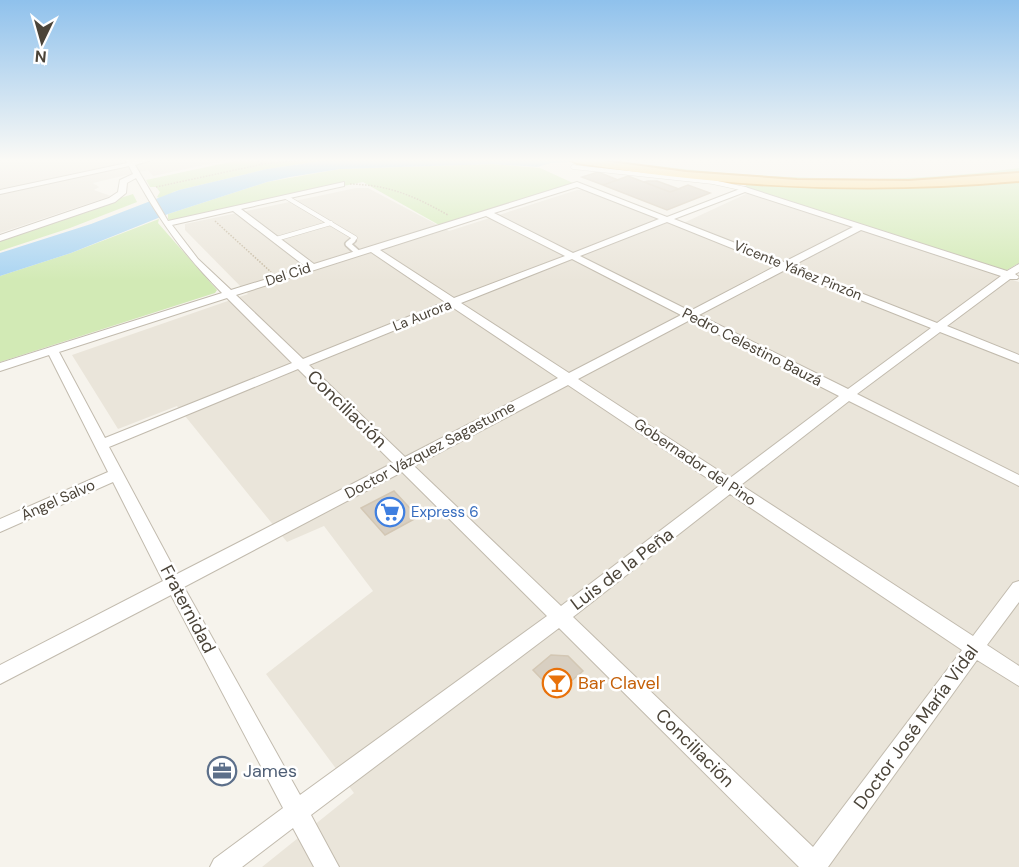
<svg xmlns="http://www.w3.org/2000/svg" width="1019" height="867" viewBox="0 0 1019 867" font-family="'DM Sans',sans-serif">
<rect width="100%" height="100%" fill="#f6f3ec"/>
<path fill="#eae5da" d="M 0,160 L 227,160 L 153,176 L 148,170 L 93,183 L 99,187 L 94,190 L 111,196 L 0,233 Z
M 356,188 L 368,188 L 449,231 L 577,190 L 585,190 L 677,226 L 748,193 L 1019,282 L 1019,867 L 262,867 L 354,793 L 266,674 L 373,591 L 324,526 L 287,542 L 177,406 L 118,429 L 72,355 L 248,294 L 185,230 L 185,224 Z"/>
<path fill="#d2eab5" d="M 239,160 L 328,160 L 267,169 L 179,190 L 173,192 L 164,200 L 157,197 L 160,192 L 156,187 L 150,187 L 146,180 Z
M 493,164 L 540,168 L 573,183 L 439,225 L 363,182 L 171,221 L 168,219 L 168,214 L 267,182 L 340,169 Z
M 649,165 C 771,180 897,185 1019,168 L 1019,174 C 956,179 894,183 832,182 C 764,181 697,173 631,166 Z
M 1019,180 L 1019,263 L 1007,270 L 993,268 L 746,187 L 746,183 Z
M 133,194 L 137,202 L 70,228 L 0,251 L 0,236 Z
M 159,219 L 158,223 L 217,290 L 215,293 L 0,362 L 0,276 L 71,253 Z"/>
<path fill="#a9d4f2" d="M 328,160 L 601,160 L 551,163 L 537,167 L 493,164 L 340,169 L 290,177 L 267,182 L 168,214 L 71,253 L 0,276 L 0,253 L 91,224 L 179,190 L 267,169 Z"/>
<path fill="#d8cfc1" stroke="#d3c7b4" stroke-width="1.5" d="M 598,172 L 618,180 L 603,185 L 582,177 Z
M 628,176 L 670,192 L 688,185 L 710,193 L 667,210 L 603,185 Z
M 648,181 L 657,181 L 679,189 L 670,192 L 644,182 Z
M 394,491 L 418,517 L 385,535 L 361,508 Z
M 551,655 L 568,656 L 583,671 L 556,694 L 533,670 Z"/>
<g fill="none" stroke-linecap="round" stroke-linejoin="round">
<g stroke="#c2bbae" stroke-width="5">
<path id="service-far1" d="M 573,167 L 713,182 L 745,189
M 286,197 L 355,238 L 351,241
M 276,239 L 331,223"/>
</g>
<g stroke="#c2bbae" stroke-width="8">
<path id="service" d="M 353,240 L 348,244 L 357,252"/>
</g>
<g stroke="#c2bbae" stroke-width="2">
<path id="minor" d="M 126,160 L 152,160 L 135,165 L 168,221 L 344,182 L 344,186 L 241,209 L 314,264 L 577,182 L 667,217 L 745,187 L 1007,271 L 1019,264 L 1019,272 L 1015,274 L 1019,277 L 1017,279 L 1010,279 L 947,326 L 1019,355 L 1019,363 L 940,332 L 857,394 L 1019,475 L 1019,486 L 849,401 L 741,485 L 973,636 L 1013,583 L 1019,581 L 1019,602 L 987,645 L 1019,666 L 1019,686 L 977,660 L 828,867 L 799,867 L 559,628 L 311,815 L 339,867 L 314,867 L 293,828 L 242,867 L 210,867 L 214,859 L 283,808 L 171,595 L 0,684 L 0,665 L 163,581 L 113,482 L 0,532 L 0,519 L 108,472 L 49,355 L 0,371 L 0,363 L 222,293 C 185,256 162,224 136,178 L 127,183 L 126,193 L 115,202 L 0,241 L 0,235 L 109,198 L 118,192 L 120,180 L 133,174 L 129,166 L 0,194 L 0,190 L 127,163 ZM 577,187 L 659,219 L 573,253 L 494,213 ZM 745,192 L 853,227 L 784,262 L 674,219 ZM 233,211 L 306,267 L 231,290 L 198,259 L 172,225 ZM 486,216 L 565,256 L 454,298 L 380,250 ZM 667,222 L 776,266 L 690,311 L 580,256 ZM 861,230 L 1001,276 L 937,323 L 792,266 ZM 371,252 L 445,302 L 303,359 L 236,295 ZM 572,259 L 681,315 L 569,373 L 461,303 ZM 785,270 L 931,328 L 848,389 L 699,315 ZM 227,298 L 292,363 L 105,438 L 59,352 ZM 452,307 L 558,378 L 405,457 L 309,365 ZM 690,320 L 839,396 L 730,478 L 578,379 ZM 298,369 L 393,463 L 177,574 L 109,447 ZM 568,385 L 719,486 L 561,606 L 414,466 ZM 402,472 L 547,616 L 300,795 L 184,587 ZM 730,494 L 962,650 L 813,847 L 573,617 Z"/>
</g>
<g stroke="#e0a43c" stroke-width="4">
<path id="trunk" d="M 571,160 L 596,160 L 686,172 L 797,180 L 909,181 L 1019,173 L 1019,181 C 870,194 725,188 577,163 Z"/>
</g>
<path stroke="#c4b79f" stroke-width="1.5" stroke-dasharray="1.5 1.5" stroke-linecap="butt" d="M 255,160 L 263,164
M 350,184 C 390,185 414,196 448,215
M 156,187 L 263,164 L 304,160
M 215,221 L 271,272"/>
<use href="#service-far1" stroke="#fff" stroke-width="4"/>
<use href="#service" stroke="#fff" stroke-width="5"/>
<use href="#minor" fill="#fff" fill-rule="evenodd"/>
<use href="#trunk" fill="#ffd985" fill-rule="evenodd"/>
</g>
<linearGradient id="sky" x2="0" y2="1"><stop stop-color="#8fc1ec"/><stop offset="0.57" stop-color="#fbfaf6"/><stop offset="1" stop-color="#fbfaf6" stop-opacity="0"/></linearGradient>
<rect width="1019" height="281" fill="url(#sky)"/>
<defs>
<g id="supermarket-ring" transform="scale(1.5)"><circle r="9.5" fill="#fff" stroke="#3f7fe0" stroke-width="1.5"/><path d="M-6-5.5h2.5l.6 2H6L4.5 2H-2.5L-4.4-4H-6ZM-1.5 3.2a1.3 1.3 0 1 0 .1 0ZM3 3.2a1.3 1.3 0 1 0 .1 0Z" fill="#3f7fe0"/></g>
<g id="bar-ring" transform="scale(1.5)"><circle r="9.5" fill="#fff" stroke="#e8710a" stroke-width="1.5"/><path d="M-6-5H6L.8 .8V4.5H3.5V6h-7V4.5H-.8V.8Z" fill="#e8710a"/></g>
<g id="office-ring" transform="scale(1.5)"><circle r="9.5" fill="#fff" stroke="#5c6f8a" stroke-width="1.5"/><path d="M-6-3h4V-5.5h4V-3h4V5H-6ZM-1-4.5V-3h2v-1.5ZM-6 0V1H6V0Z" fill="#5c6f8a"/></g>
</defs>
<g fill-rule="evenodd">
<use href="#supermarket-ring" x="390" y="512"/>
<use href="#bar-ring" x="557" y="683"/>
<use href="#office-ring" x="222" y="771"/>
</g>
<g text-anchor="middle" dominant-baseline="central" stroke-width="5" stroke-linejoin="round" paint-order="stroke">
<g font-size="14" fill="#4b4439" stroke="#fff">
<text transform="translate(798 270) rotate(22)">Vicente Yáñez Pinzón</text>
<text transform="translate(288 274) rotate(-18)">Del Cid</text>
<text transform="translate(422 315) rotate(-22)">La Aurora</text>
</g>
<g font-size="15" fill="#4b4439" stroke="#fff">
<text transform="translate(752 347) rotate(27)">Pedro Celestino Bauzá</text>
<text transform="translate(430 450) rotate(-28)">Doctor Vázquez Sagastume</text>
<text transform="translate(695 462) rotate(34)">Gobernador del Pino</text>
<text transform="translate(58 500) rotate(-24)">Ángel Salvo</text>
</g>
<g font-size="15" fill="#366cbe" stroke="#fff" text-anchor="start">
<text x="411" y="512">Express 6</text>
</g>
<g font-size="18" fill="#4b4439" stroke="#fff">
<text transform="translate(347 409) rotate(44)">Conciliación</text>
<text transform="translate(622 569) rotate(-37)">Luis de la Peña</text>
<text transform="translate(188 609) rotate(62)">Fraternidad</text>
<text transform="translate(916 727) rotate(-54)">Doctor José María Vidal</text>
<text transform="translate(695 748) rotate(45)">Conciliación</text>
</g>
<g font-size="18" fill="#c56008" stroke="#fff" text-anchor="start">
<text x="578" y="683">Bar Clavel</text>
</g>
<g font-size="18" fill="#4e5e75" stroke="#fff" text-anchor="start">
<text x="243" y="771">James</text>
</g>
</g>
<g transform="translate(42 42) rotate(185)" stroke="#ffffff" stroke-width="4.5" paint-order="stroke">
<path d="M0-4.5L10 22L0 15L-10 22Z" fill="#4b4439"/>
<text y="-9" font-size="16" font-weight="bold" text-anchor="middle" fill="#4b4439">N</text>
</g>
</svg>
